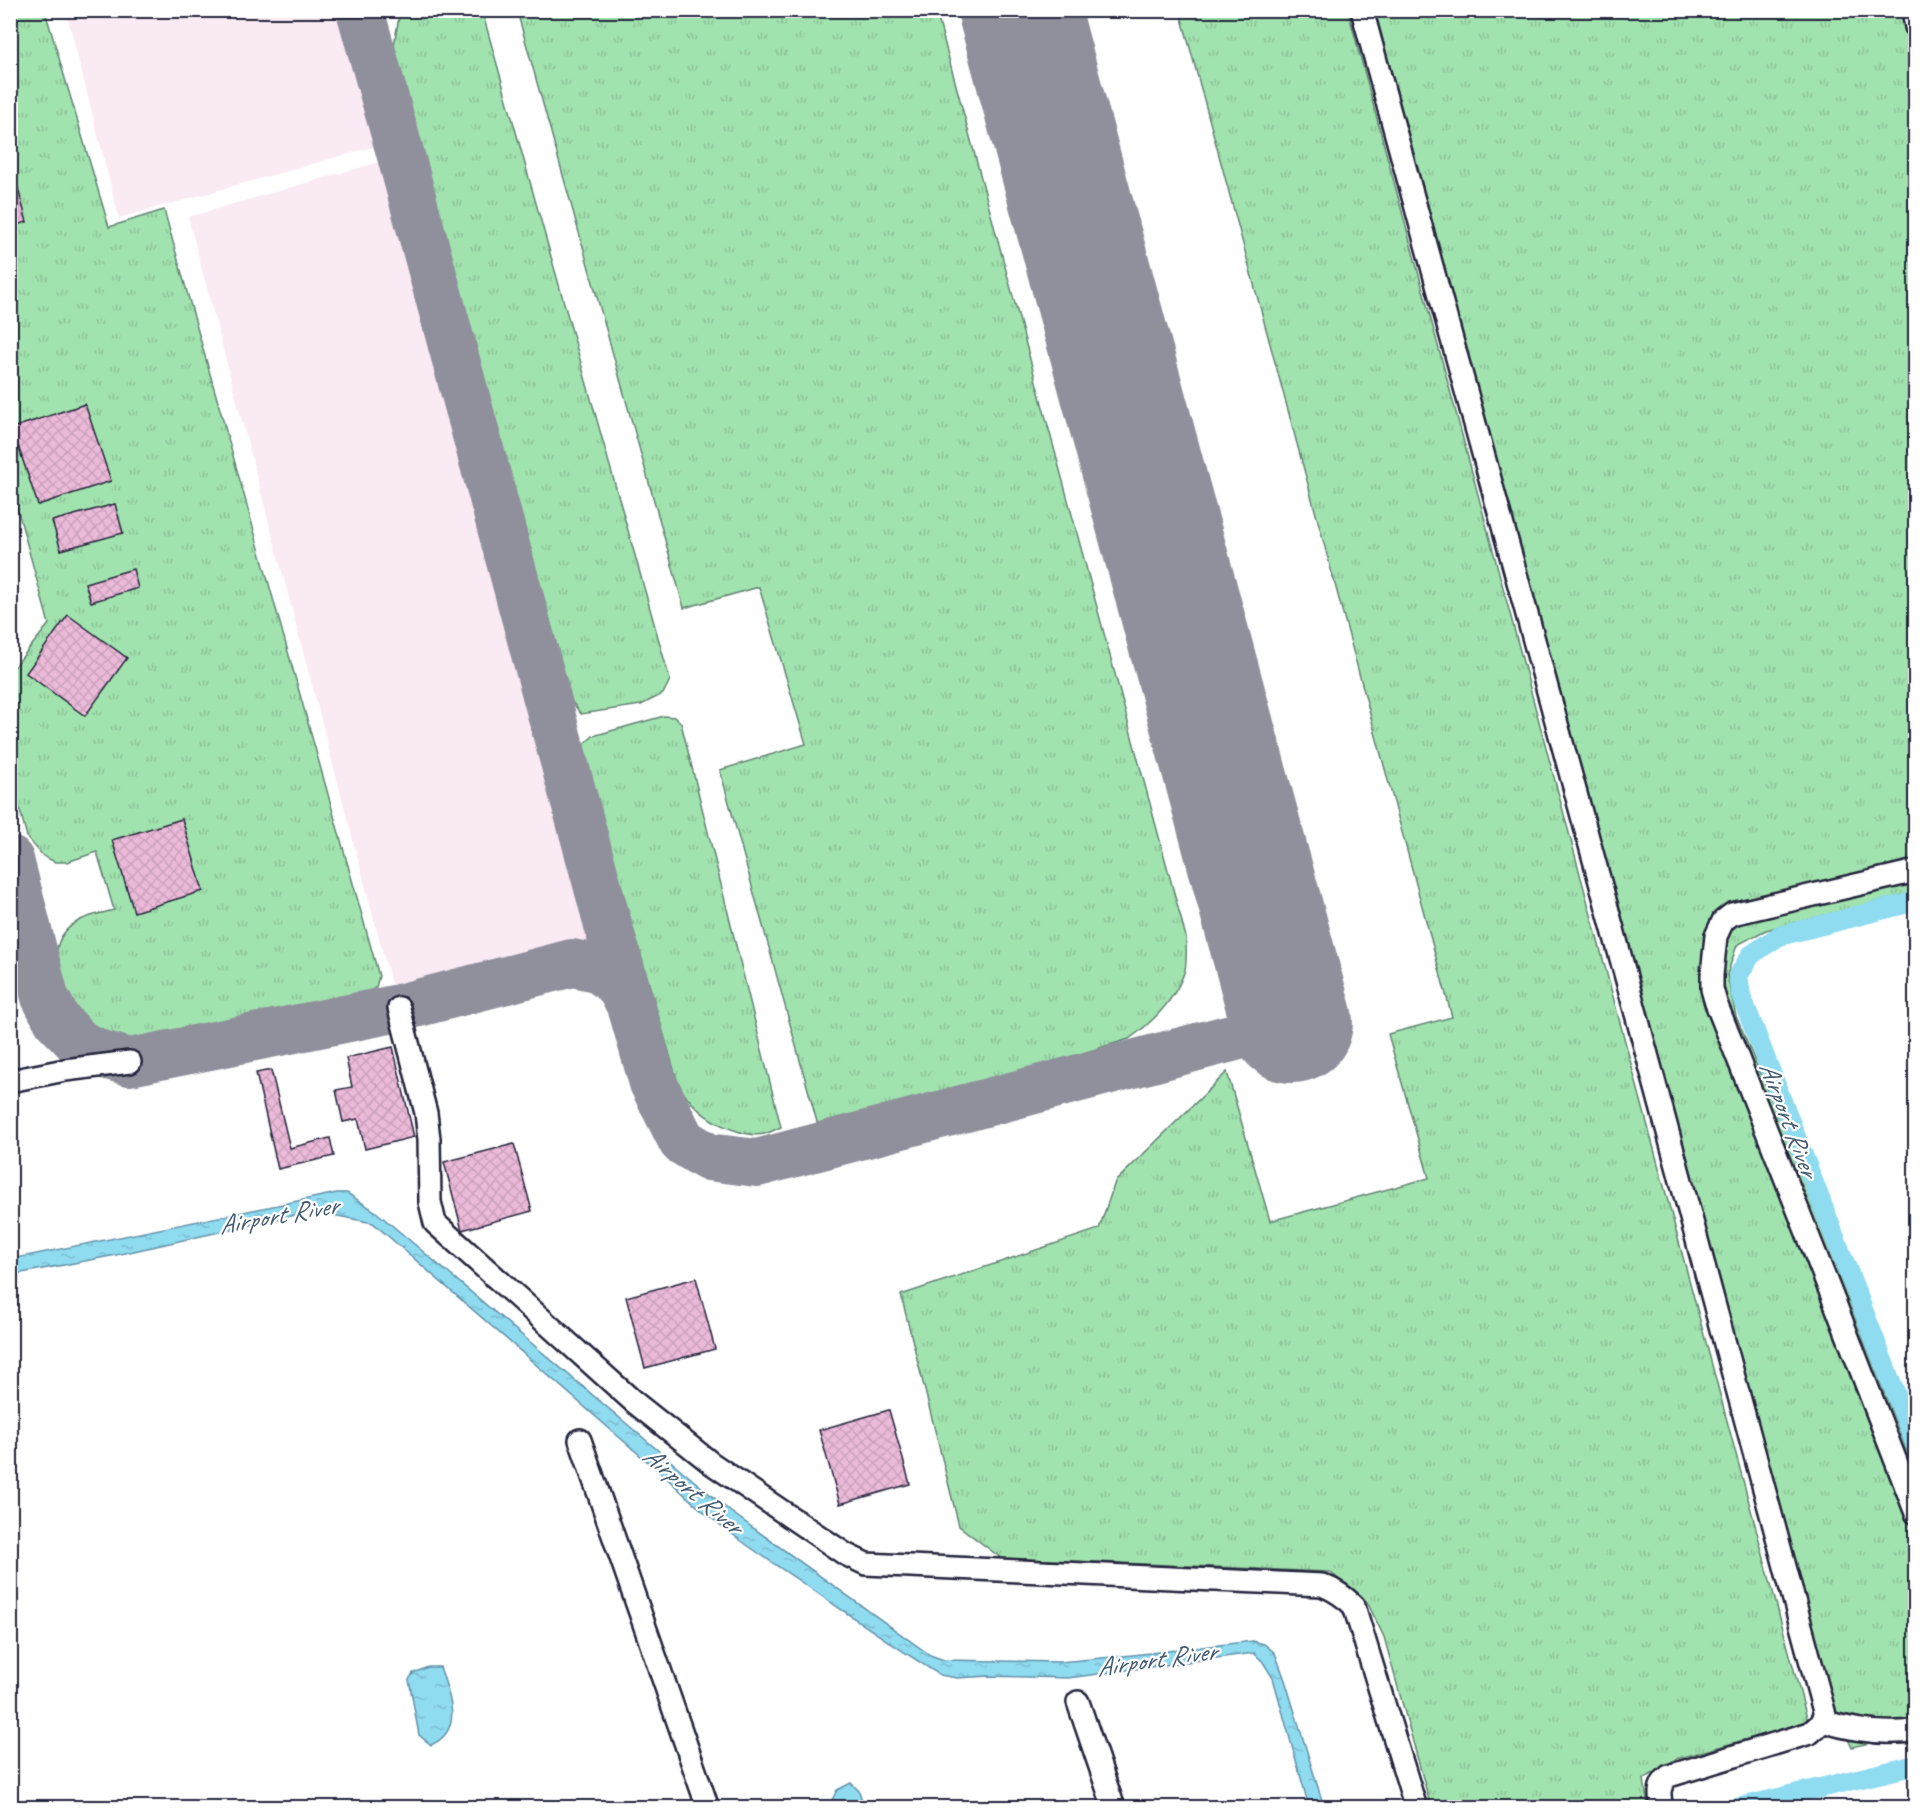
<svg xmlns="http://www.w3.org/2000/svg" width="1926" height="1818" viewBox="0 0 1926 1818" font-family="Caveat,sans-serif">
<defs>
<pattern id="grass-tufts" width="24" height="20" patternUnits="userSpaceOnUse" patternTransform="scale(1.5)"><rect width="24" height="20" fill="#a1e3ae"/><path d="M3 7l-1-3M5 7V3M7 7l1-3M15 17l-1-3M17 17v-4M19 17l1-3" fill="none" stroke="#8ac297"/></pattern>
<pattern id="water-ripples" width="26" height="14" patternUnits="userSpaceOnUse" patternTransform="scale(1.5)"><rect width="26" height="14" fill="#8fdbf0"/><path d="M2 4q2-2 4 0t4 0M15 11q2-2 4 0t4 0" fill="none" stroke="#7bbccf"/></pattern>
<pattern id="building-cross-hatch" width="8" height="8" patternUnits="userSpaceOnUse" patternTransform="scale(1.5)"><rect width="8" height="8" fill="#ecbad9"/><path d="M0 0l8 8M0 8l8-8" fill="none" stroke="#caa0bb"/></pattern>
</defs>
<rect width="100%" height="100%" fill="#fff"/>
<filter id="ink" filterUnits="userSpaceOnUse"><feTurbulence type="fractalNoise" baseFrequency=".0167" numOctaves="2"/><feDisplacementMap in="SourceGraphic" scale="12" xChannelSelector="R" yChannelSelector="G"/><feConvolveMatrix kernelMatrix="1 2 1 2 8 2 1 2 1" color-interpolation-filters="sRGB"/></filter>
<g filter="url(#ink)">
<path fill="#f9eaf4" d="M 66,11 L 341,11 L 380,145 L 119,218 Z
M 401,156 L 611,936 L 393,991 L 188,217 Z"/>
<path fill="url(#grass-tufts)" stroke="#628274" stroke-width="1.5" d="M 10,11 L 45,11 L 109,227 L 164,210 L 379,976 L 376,987 L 364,996 L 149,1042 C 133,1041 115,1042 100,1033 C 73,1017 42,960 64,933 C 76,917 96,915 114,910 L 97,852 L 67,862 L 55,862 L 43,856 L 27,837 L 11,776 L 11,671 L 49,624 L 11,486 Z
M 400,11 L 482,11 L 670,680 L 663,694 L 641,705 L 581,714 L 572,702 L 394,45 Z
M 517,11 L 936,11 L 1186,937 C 1186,947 1187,960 1185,970 C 1176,998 1153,1022 1129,1039 L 820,1133 L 720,770 L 806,744 L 759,587 L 684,608 Z
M 1180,11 L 1348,11 L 1808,1722 L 1676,1759 L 1644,1779 L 1648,1807 L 1431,1807 L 1384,1637 L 1367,1602 L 1330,1572 L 1001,1558 L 959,1526 L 901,1295 L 1099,1229 L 1115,1182 L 1227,1072 L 1270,1221 L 1429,1178 L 1388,1034 L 1452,1017 Z
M 1375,11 L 1915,11 L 1915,892 L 1766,930 L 1737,945 L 1727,975 L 1736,1016 L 1785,1133 L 1915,1471 L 1915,1733 L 1852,1747 L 1830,1708 Z
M 664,716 L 675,717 L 681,723 L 781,1127 C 776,1129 769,1133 764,1134 C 756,1136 747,1134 740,1132 C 710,1123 697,1111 679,1087 L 583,755 L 584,744 L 593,736 Z"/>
<path fill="url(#water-ripples)" stroke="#6391a8" stroke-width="1.5" d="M 337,1193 L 347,1193 L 375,1211 L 731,1512 L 930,1655 L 944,1660 L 1060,1662 L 1133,1655 L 1253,1641 L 1264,1644 L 1275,1653 L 1285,1680 L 1324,1807 L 1309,1807 L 1273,1678 L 1263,1662 L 1254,1653 L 1068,1678 L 989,1676 L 957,1678 L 940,1675 C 895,1647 851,1616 807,1586 C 759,1554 714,1524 673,1484 L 373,1223 L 313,1211 L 116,1255 L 11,1275 L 11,1259 Z
M 428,1667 L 440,1667 C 449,1694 465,1730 431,1745 L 419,1735 L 409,1680 L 413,1673 Z
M 851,1783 L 859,1791 L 864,1807 L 831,1807 L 830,1804 L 837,1790 Z"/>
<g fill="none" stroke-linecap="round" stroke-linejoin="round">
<path stroke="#8fdbf0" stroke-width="20" d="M 1916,901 L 1779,936 L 1751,955 L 1738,976 L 1741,995 L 1916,1446
M 1737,1808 L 1916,1765"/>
<path stroke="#90909d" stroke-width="48" d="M 360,10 L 401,156 L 611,936 L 653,1083 L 682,1141 L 708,1157 L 757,1163 L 1292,1022
M 10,860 L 45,997 L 57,1020 L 80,1044 L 101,1054 L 130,1062 L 399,1008 L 572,963 L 597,968 L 618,984 L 631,1006"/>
<path stroke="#90909d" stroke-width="122" d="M 1019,10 L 1292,1022"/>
</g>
<path fill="url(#building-cross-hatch)" stroke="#22223b" stroke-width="1.5" d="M 10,158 L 27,222 L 10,227 Z
M 85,404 L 111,481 L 38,505 L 12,428 Z
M 115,504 L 123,533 L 61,550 L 52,521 Z
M 133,569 L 138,588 L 91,602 L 85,583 Z
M 68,615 L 127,658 L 85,716 L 26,673 Z
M 182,819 L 203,891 L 134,912 L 112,840 Z
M 393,1047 L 414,1137 L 365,1149 L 358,1119 L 343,1122 L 336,1090 L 352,1087 L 346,1058 Z
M 271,1070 L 290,1148 L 330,1138 L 334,1156 L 278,1169 L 256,1073 Z
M 514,1144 L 532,1211 L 462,1230 L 444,1162 Z
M 696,1278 L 715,1349 L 645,1368 L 626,1297 Z
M 889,1410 L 910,1484 L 840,1504 L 819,1430 Z"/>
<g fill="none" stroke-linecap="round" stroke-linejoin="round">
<g stroke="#22223b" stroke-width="26">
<path id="minor" d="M 1362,10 L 1635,1010 L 1825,1715 L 1819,1725 L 1810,1733 L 1669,1776 C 1658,1785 1659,1794 1662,1808
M 1913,10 L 1916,27
M 1916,871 L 1732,914 L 1723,921 L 1716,936 L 1712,975 L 1712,989 L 1716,1003 L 1836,1306 L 1916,1513
M 399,1008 L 426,1113 L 429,1139 L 430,1202 L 435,1223 L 634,1402 L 711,1463 L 845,1554 L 866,1564 L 1322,1585 C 1335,1590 1344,1596 1354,1606 L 1416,1808
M 10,1081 L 65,1070 L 130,1062
M 580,1440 L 708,1808
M 1078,1702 L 1114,1808
M 1822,1721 C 1852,1730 1885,1736 1916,1730"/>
</g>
<use href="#minor" stroke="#fff" stroke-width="21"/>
</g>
</g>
<g text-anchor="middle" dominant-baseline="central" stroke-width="4.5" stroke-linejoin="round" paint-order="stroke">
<g font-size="27" font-style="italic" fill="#435a71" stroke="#fff">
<text transform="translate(1789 1119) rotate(69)">Airport River</text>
<text transform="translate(278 1215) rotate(-10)">Airport River</text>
<text transform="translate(693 1490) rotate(40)">Airport River</text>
<text transform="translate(1156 1659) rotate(-8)">Airport River</text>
</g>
</g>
<rect width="1926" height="1818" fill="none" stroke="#fff" stroke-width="36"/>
<rect x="18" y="18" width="1890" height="1782" fill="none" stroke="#22223b" stroke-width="2" filter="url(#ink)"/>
</svg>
